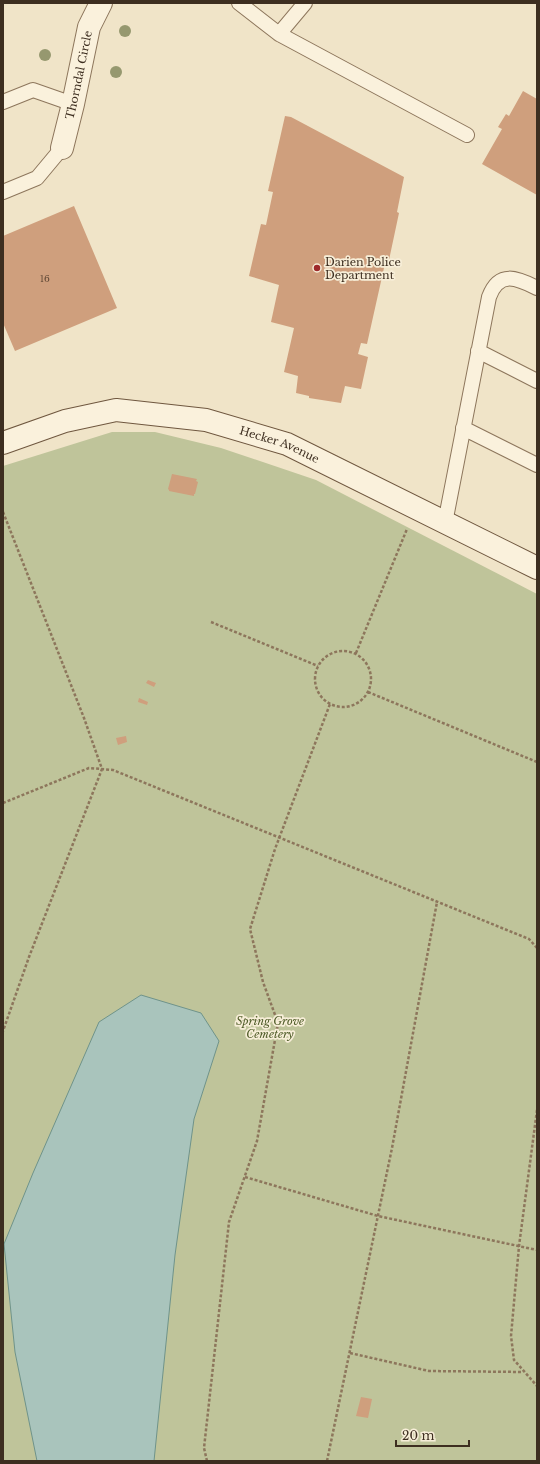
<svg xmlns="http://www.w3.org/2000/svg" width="540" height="1464" viewBox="0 0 540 1464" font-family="'Libre Baskerville',serif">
<rect width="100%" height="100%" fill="#f0e4c8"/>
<path fill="#bfc49a" d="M 112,432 L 155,432 L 221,448 L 316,480 L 537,594 L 537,1461 L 3,1461 L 3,466 Z"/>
<path fill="#a9c4bc" stroke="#6f938a" d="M 141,995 L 201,1013 L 219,1041 L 194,1119 L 175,1255 L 154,1461 L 37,1461 L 15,1352 L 4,1244 L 33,1173 L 99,1022 Z"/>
<path fill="#cf9f7d" d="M 523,91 L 537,99 L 537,195 L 482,164 L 502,129 L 498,127 L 506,114 L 509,116 Z
M 285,116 L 291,117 L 404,177 L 397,212 L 399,213 L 389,260 L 386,259 L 367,344 L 361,343 L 358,354 L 368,357 L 361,389 L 345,386 L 341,403 L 309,398 L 309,396 L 296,393 L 298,376 L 284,372 L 294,328 L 271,322 L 279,285 L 249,276 L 261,224 L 266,225 L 273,192 L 268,191 Z
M 74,206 L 117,308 L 15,351 L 3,323 L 3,236 Z
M 172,474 L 197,479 L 196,481 L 198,482 L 195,494 L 194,494 L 194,496 L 169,491 L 169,490 L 168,489 Z
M 148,680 L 156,683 L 154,687 L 146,683 Z
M 139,698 L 148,702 L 147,705 L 138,702 Z
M 126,736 L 127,742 L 118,745 L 116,738 Z
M 361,1397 L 372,1399 L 368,1418 L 356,1416 Z"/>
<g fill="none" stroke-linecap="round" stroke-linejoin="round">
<g stroke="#8d765c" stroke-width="16">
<path id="lane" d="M 239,3 L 279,34 L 467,135
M 279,34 L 305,3
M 3,102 L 33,90 L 73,104
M 3,192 L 37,178 L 62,148
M 478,351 L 537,381
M 463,428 L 537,465
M 445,523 L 489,297 C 499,270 517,278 537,288"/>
</g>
<g stroke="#8d765c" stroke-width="24">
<g id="street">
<path id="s1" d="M 62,148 L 73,104 L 89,27 L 101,3"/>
</g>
</g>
<g stroke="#6f573f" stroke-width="24">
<g id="secondary">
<path id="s2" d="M 3,443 L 65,421 L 116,410 L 206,420 L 287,444 L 537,568"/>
</g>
</g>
<path stroke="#8d765c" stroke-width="2.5" stroke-dasharray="3 2" stroke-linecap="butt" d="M 3,512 L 84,718 L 102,769 L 29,957 L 3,1031
M 211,622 L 318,666
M315 679a28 28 0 1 1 56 0a28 28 0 1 1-56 0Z
M 356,653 L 407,529
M 368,692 L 537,762
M 3,803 L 89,768 L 113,770 L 529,939 L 537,948
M 537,1110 L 519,1246 L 511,1336 L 514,1360 L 537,1386
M 245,1177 L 378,1216 L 537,1250
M 350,1353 L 429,1371 L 523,1372
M 207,1461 L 204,1448 L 229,1222 L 257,1141 L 278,1023 L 263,982 L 250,929 L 275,849 L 330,704
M 327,1461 L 392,1148 L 437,902"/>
<use href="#lane" stroke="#faf1dc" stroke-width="14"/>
<use href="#street" stroke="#faf1dc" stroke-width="22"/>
<use href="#secondary" stroke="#faf1dc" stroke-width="22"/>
</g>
<g fill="#96986f">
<circle cx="125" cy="31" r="6"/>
<circle cx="45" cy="55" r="6"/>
<circle cx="116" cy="72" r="6"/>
</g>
<circle fill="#9e2a2b" stroke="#f7eed8" stroke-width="1.5" cx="317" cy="268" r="4"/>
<g text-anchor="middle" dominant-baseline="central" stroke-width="3.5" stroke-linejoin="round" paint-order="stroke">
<g font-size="9" fill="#624a37">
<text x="45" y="278">16</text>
</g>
<g font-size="11" fill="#3d2e20" stroke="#f7eed8">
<text stroke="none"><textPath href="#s1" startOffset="75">Thorndal Circle</textPath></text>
<text stroke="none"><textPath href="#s2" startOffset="286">Hecker Avenue</textPath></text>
</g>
<g font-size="11" fill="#3d2e20" stroke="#f7eed8" text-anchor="start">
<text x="325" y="262">Darien Police<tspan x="325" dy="13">Department</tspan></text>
</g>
<g font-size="11" font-style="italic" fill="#4d5a26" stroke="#f7eed8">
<text x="270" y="1021">Spring Grove<tspan x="270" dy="13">Cemetery</tspan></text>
</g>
</g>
<rect width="540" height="1464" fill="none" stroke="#3d2e20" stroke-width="8"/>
<path d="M396 1440v6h73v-6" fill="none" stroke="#3d2e20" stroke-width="2"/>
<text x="402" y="1440" font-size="12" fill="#3d2e20" stroke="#f7eed8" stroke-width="3" paint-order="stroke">20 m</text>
</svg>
